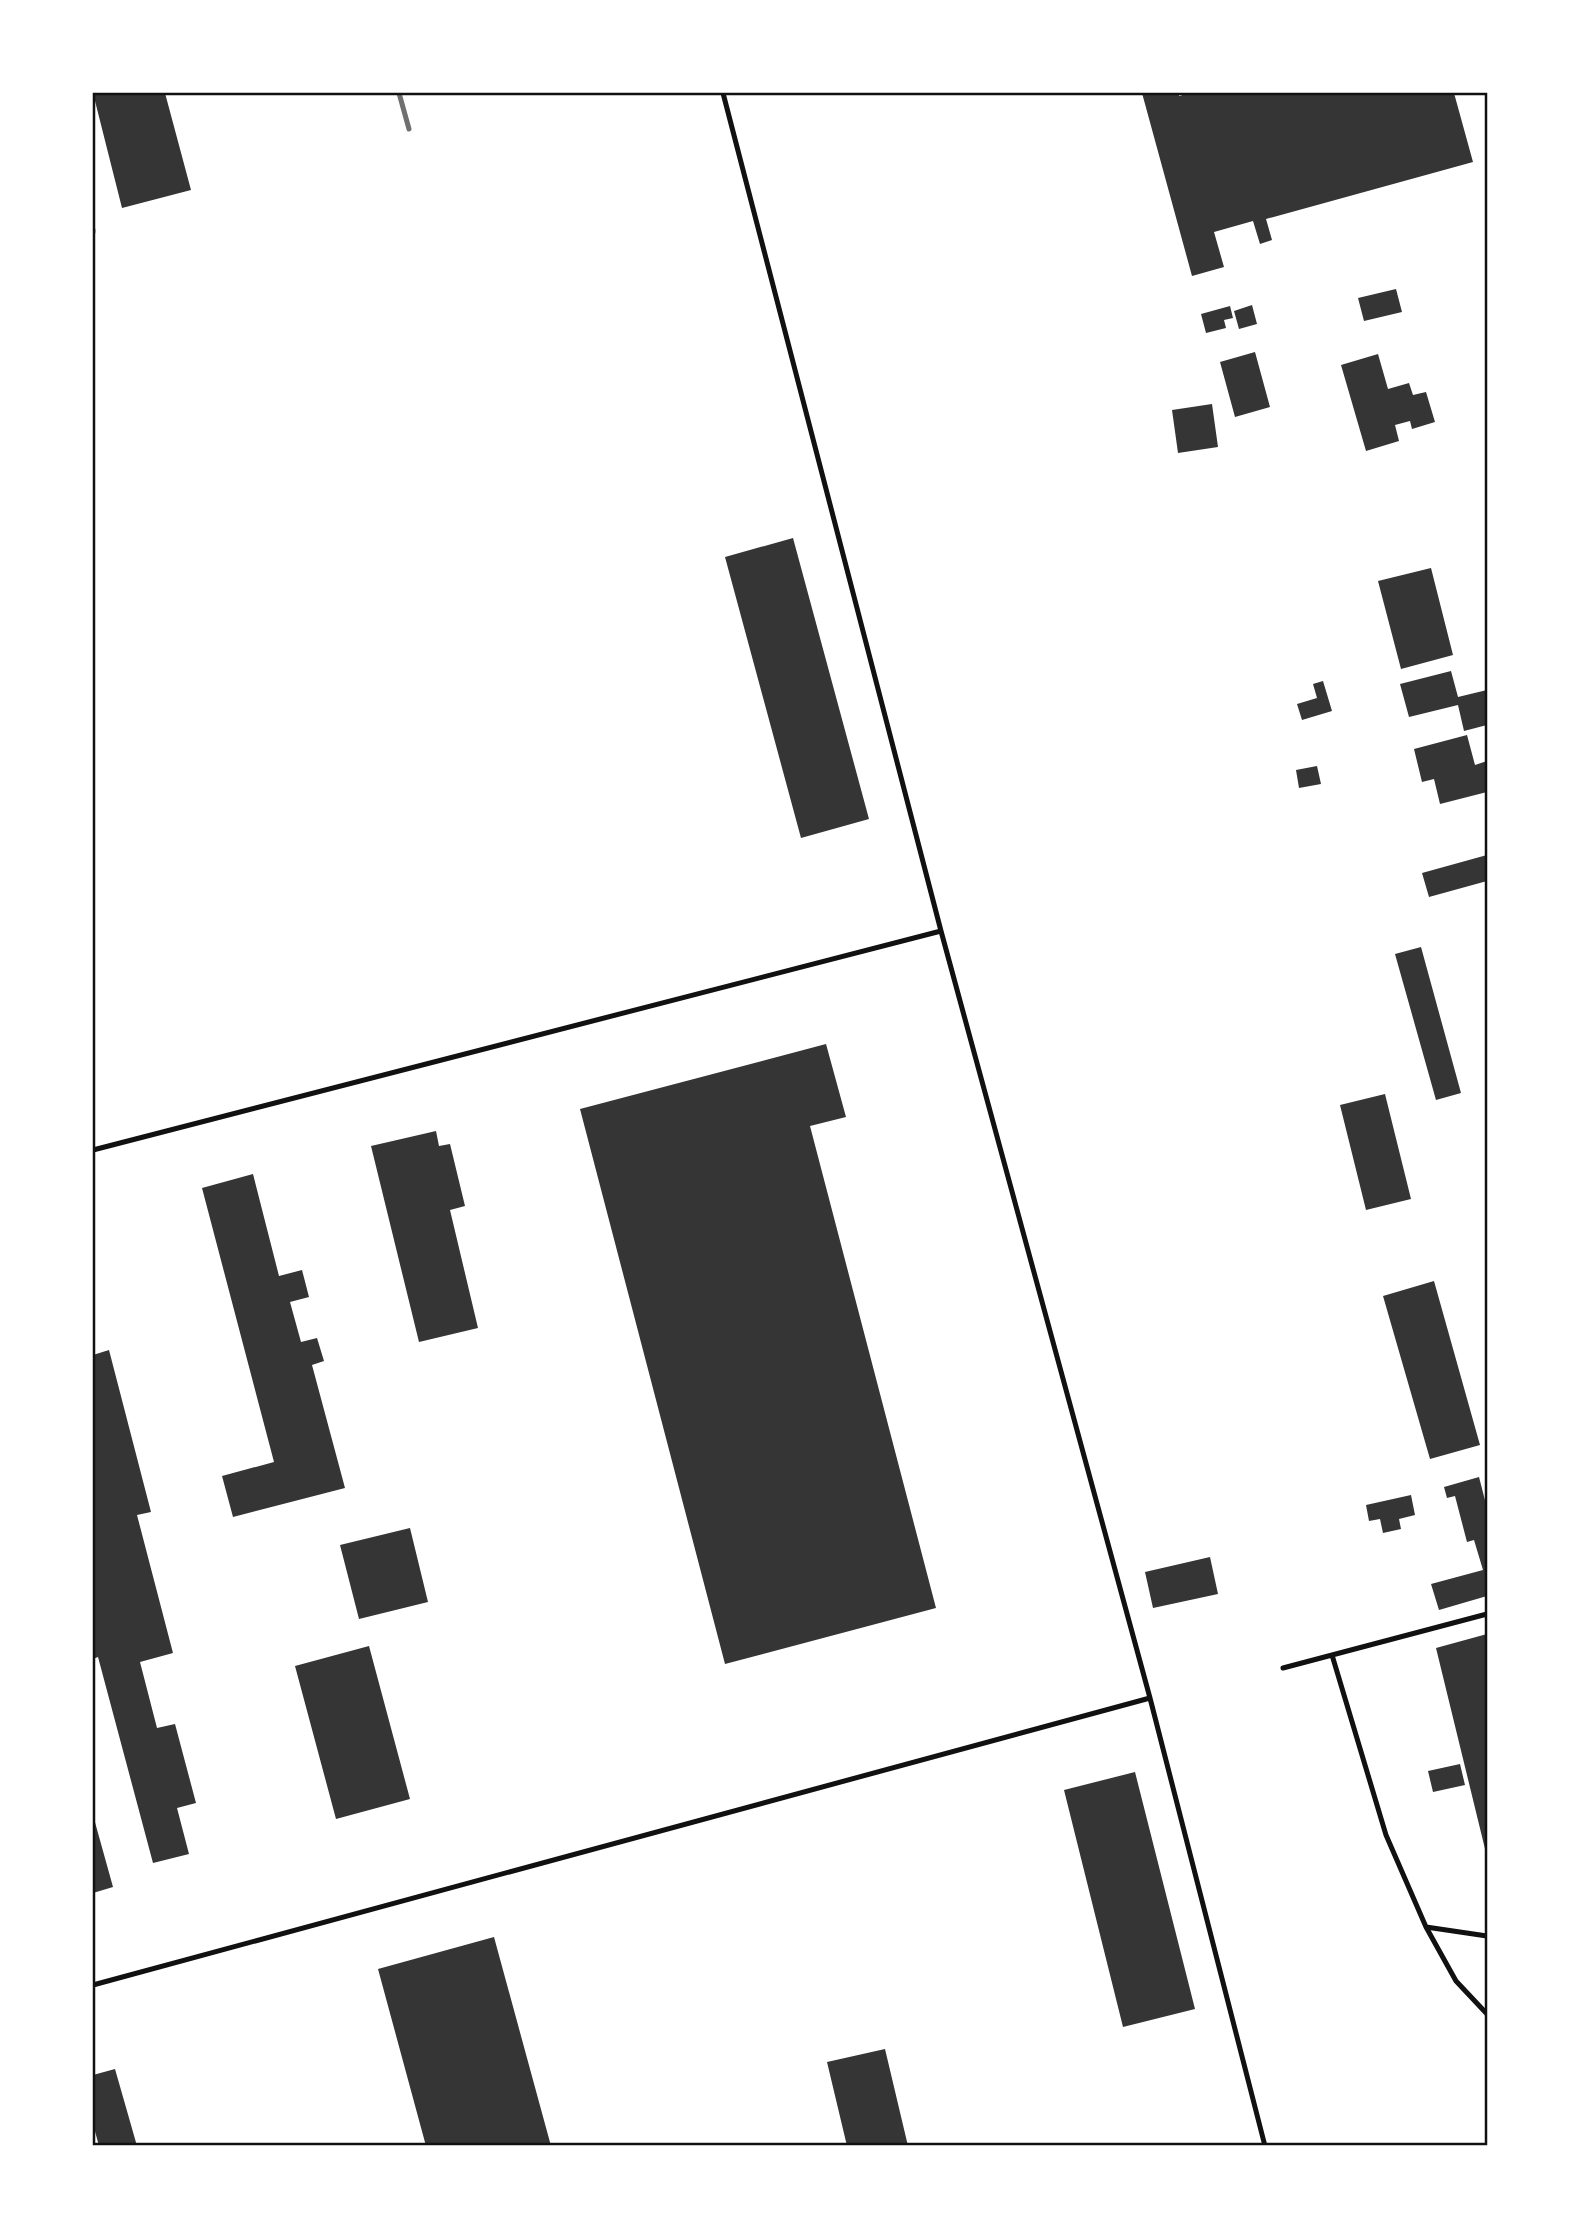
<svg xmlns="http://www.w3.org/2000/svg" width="1580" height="2239" viewBox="0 0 1580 2239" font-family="'PT Sans Narrow',sans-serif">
<rect width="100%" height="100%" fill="#fff"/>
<path fill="#353535" d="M 93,93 L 165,93 L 191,190 L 122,208 Z
M 1142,93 L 1179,93 L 1179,96 L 1190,93 L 1454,93 L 1473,162 L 1266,219 L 1272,240 L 1260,244 L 1253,221 L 1214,232 L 1224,267 L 1192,276 Z
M 1396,289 L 1402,312 L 1364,321 L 1358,298 Z
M 1252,305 L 1257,324 L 1239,329 L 1234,311 Z
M 1230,306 L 1233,318 L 1224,320 L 1226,328 L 1206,333 L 1201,314 Z
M 1255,352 L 1270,407 L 1235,417 L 1220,362 Z
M 1378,354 L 1388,389 L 1409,383 L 1413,395 L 1426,392 L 1435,422 L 1412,429 L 1410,421 L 1395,425 L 1399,441 L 1366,451 L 1341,365 Z
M 1212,404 L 1218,447 L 1178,453 L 1172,410 Z
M 793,538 L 869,819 L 801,838 L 725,557 Z
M 1431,568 L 1453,655 L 1401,669 L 1378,581 Z
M 1451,671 L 1458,697 L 1487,690 L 1487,725 L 1464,731 L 1458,705 L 1409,717 L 1400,684 Z
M 1323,681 L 1332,711 L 1302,720 L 1297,704 L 1317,698 L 1313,684 Z
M 1467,735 L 1475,765 L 1487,761 L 1487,792 L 1440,804 L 1434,779 L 1422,782 L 1414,749 Z
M 1317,766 L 1321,784 L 1299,788 L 1296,770 Z
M 1487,855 L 1487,881 L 1429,897 L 1422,873 Z
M 1421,947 L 1461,1093 L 1436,1100 L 1395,954 Z
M 826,1044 L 846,1117 L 810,1126 L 936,1608 L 725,1664 L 580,1109 Z
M 1385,1094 L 1411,1199 L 1366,1210 L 1340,1105 Z
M 436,1131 L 439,1146 L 450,1144 L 465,1206 L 450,1210 L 478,1328 L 419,1342 L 371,1146 Z
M 253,1174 L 279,1276 L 302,1270 L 309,1297 L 290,1302 L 301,1342 L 317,1338 L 324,1361 L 312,1365 L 345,1488 L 233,1517 L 222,1476 L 274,1462 L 202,1188 Z
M 1434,1281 L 1480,1445 L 1430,1459 L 1383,1296 Z
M 109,1350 L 151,1512 L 137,1515 L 173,1653 L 140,1662 L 157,1728 L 175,1724 L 196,1803 L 177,1808 L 189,1854 L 153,1863 L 98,1657 L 93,1659 L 93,1355 Z
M 1479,1477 L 1487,1508 L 1487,1596 L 1439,1610 L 1431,1584 L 1483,1570 L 1474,1540 L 1467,1542 L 1455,1496 L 1447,1498 L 1444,1487 Z
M 1411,1495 L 1415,1515 L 1399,1519 L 1401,1529 L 1383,1533 L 1380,1519 L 1369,1521 L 1366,1505 Z
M 410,1528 L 428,1602 L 359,1619 L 340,1545 Z
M 1210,1557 L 1218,1594 L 1153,1608 L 1145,1572 Z
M 1487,1634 L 1487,1853 L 1486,1853 L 1436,1648 Z
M 369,1646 L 410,1799 L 336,1819 L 295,1666 Z
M 1460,1764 L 1465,1785 L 1433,1792 L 1428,1771 Z
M 1135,1772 L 1195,2009 L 1123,2027 L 1064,1790 Z
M 93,1815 L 113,1887 L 93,1893 Z
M 494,1937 L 551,2146 L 426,2146 L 378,1969 Z
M 885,2049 L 908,2146 L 847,2146 L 827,2062 Z
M 115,2069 L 137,2146 L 99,2146 L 93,2124 L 93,2075 Z"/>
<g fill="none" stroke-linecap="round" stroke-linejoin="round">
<path stroke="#111" stroke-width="5" d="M 723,93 L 941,931 L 1150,1698 L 1265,2146
M 93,1150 L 941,931
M 1332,1655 L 1386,1835 L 1426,1927
M 1283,1668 L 1487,1614
M 1487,1936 L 1426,1927 L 1456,1981 L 1487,2014
M 93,1985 L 1150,1698"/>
<path stroke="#707070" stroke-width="5" d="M 399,93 L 409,129
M 93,230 L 93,232"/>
</g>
<rect width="1580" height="2239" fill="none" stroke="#ffffff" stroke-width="189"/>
<rect x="94" y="94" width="1392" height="2050" fill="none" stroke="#111" stroke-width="2.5"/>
</svg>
